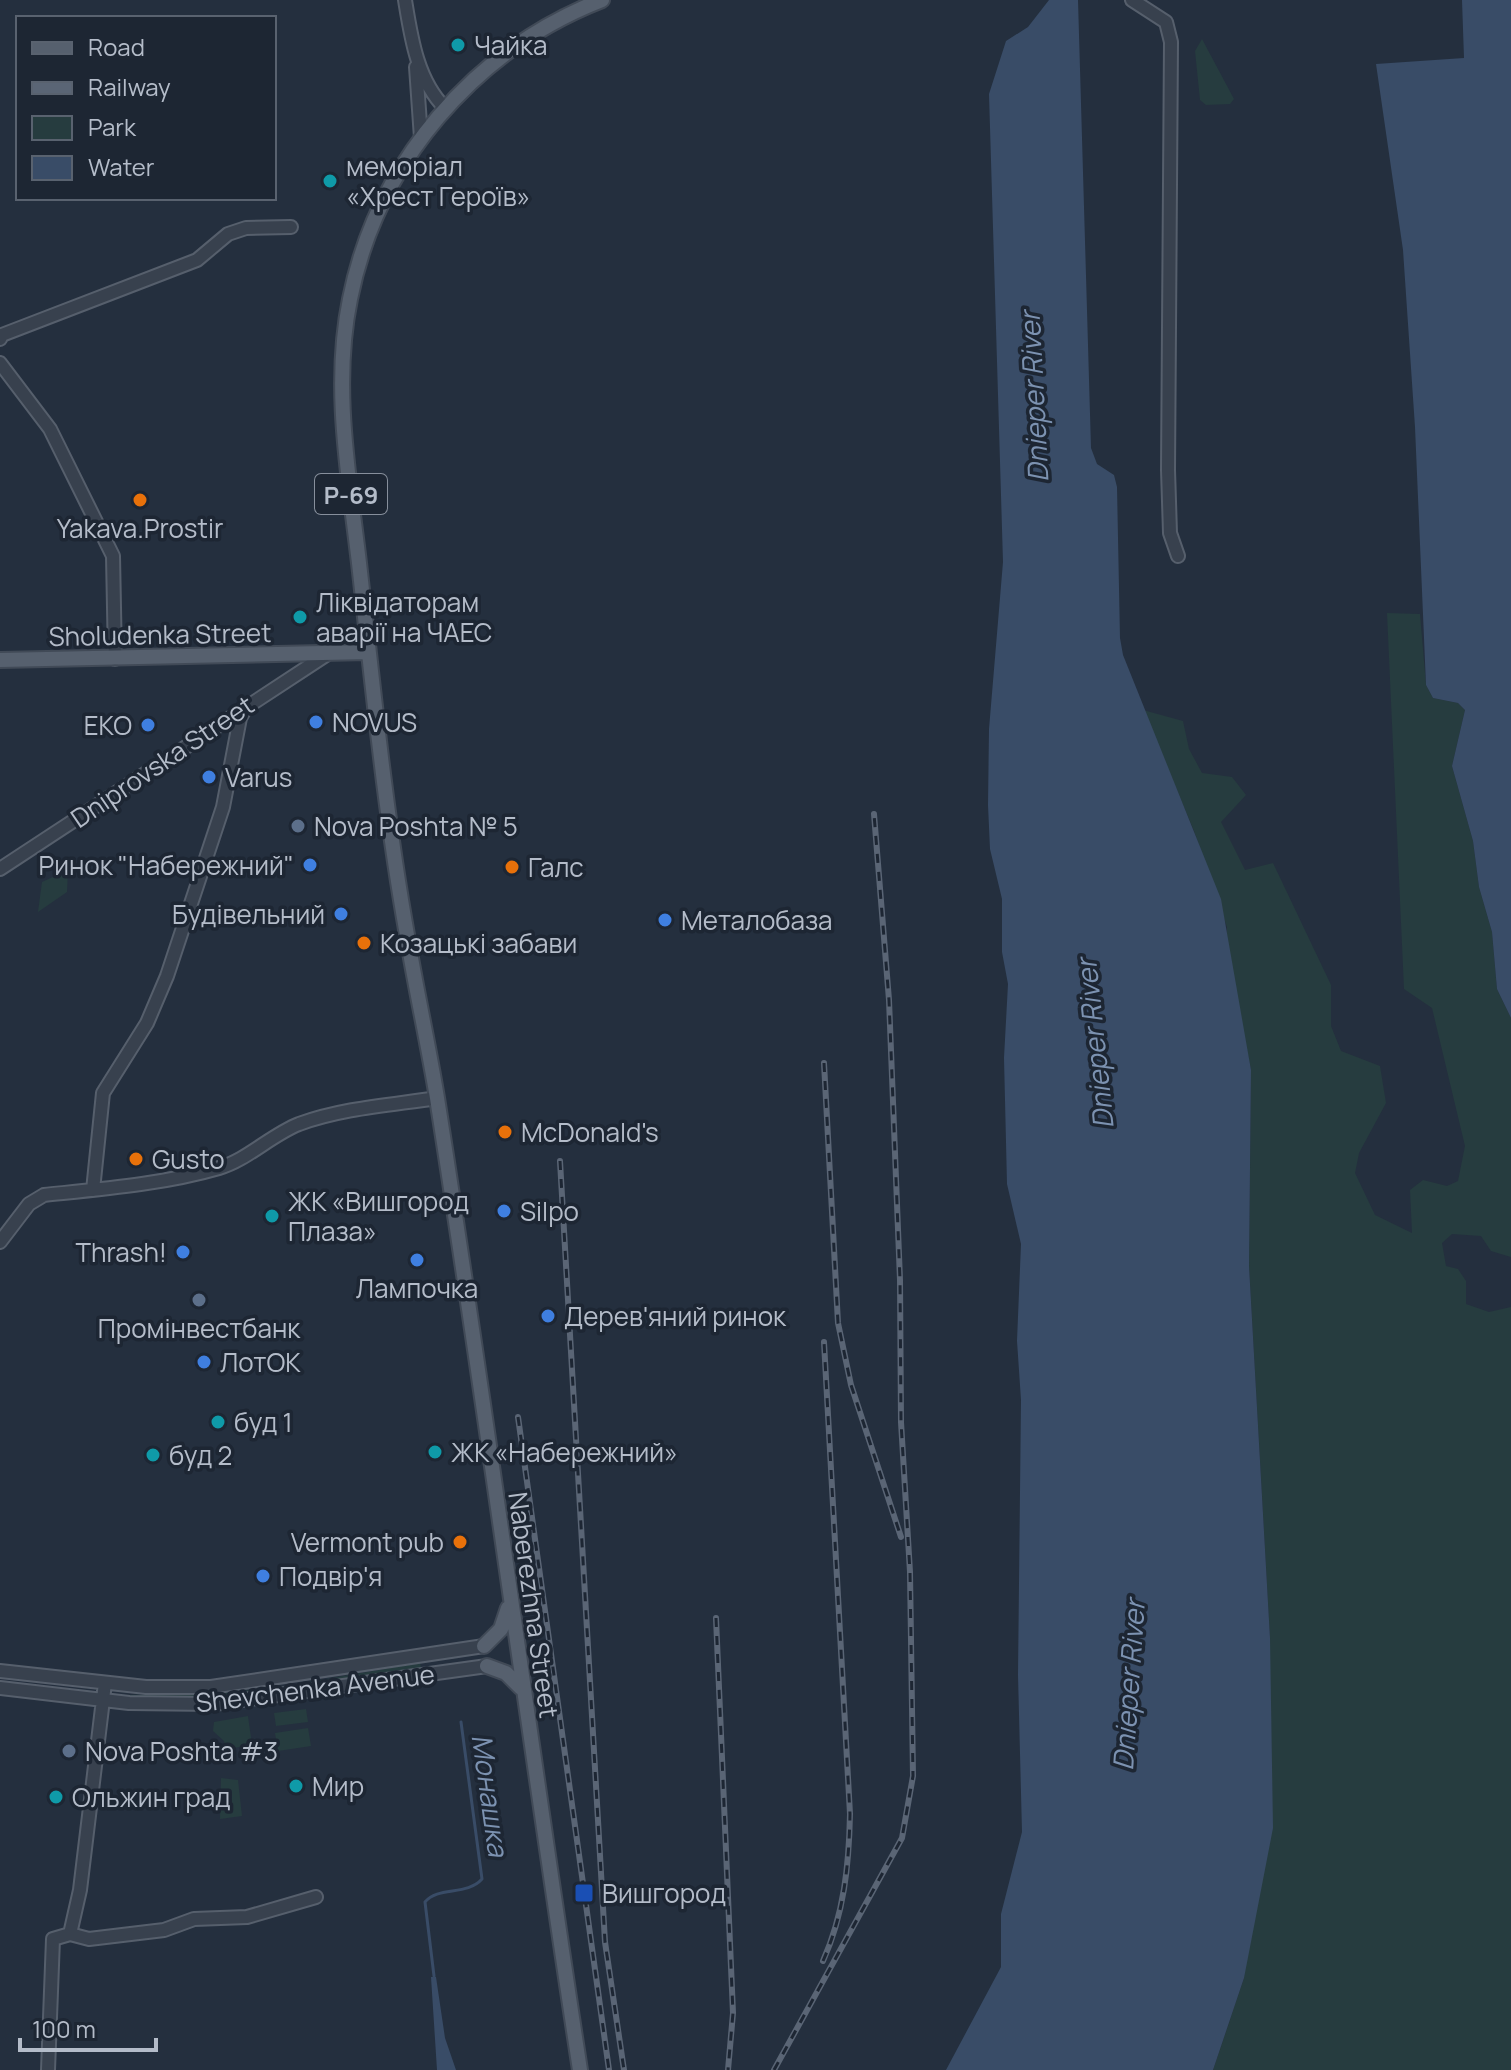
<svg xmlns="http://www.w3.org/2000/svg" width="1511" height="2070" viewBox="0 0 1511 2070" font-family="Manrope,sans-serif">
<rect width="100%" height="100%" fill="#242f3e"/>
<path fill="#263c3f" d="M 1202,39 L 1234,99 L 1230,104 L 1206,105 L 1200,100 L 1195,51 Z
M 1387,613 L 1420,614 L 1426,685 L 1433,698 L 1458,703 L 1465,710 L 1452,766 L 1473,841 L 1479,887 L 1492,932 L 1497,989 L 1511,1018 L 1511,1257 L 1491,1251 L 1481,1236 L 1452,1234 L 1442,1243 L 1446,1266 L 1458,1269 L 1466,1281 L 1466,1304 L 1489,1312 L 1511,1307 L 1511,2070 L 1213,2070 L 1244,1978 L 1270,1638 L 1249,1266 L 1251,1070 L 1227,951 L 1227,927 L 1194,831 L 1143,710 L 1183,721 L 1189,749 L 1202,773 L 1232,777 L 1246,795 L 1221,822 L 1245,870 L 1273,863 L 1331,985 L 1331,1026 L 1341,1051 L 1380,1066 L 1386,1103 L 1359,1153 L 1355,1173 L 1375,1215 L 1412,1233 L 1410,1190 L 1423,1180 L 1447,1186 L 1458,1181 L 1465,1146 L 1432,1008 L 1404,989 Z
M 68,870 L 67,892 L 38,912 L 42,882 Z
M 420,1663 L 421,1668 L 291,1690 L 291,1685 Z
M 286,1686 L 286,1691 C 254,1695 143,1709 119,1695 L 212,1694 Z
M 306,1709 L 308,1722 L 276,1726 L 274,1713 Z
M 248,1716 L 252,1745 L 226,1749 L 224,1741 L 213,1731 L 214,1722 Z
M 308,1728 L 311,1746 L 278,1751 L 275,1733 Z
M 221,1778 L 238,1780 L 242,1816 L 220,1819 Z"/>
<path fill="#394c67" d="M 1049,0 L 1078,0 L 1091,448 L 1097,464 L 1114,475 L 1117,487 L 1120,638 L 1123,655 L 1221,899 L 1251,1070 L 1249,1266 L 1270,1638 L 1273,1828 L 1244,1978 L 1213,2070 L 946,2070 L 1001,1967 L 1001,1914 L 1022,1832 L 1018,1675 L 1021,1400 L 1017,1341 L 1021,1244 L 1007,1184 L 1004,1058 L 1008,984 L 1002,952 L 1002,899 L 990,849 L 988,805 L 989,729 L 1003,562 L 989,94 L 1006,41 L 1028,27 Z
M 1462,0 L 1511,0 L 1511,1018 L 1497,989 L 1492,932 L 1479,887 L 1473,841 L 1452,766 L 1465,710 L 1458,703 L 1433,698 L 1426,685 L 1415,427 L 1403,250 L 1376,64 L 1464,58 Z
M 431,1977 L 436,1977 L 445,2038 L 456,2070 L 437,2070 Z"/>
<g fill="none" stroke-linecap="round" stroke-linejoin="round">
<path stroke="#394c67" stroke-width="3" d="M 92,634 L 112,634
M 119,634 L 177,633
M 434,1976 L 425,1902 C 438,1886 467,1896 482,1879 L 461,1722"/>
<g stroke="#565f6c" stroke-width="16">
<path id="minor" d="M 405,0 C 411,37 417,80 445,108
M 1132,0 L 1166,22 L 1171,42 L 1168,470 L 1170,533 L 1178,556
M 416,67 L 421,138
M 0,339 L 2,335 L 197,260 L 228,234 L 246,228 L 291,227
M 0,363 L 50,429 L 113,556 L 115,659
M 0,869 L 326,655
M 93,1190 L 103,1093 L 147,1023 L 167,976 L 223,807 L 240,718 L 248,704
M 0,1242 L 29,1204 L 44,1195 C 102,1189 164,1184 219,1168 C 247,1160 271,1135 299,1124 C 343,1108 391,1105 437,1098
M 0,1671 L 146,1687 L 211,1687 L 484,1646
M 105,1683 L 80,1890 L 70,1934 L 89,1939 L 164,1930 L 194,1919 L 247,1917 L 316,1897
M 0,1688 L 129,1703 L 214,1704 L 487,1666
M 48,2070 L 53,1939 L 70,1934"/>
</g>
<g stroke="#414a57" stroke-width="18">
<path id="major" d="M 0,660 L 368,652
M 484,1646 L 501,1629 L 508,1608
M 487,1666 L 506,1673 L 521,1688
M 580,2070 C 530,1746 488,1421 437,1098 C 428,1043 416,990 407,935 C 385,812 373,687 359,563 C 349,477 332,386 350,299 C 377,163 474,50 602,0"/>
</g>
<use href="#minor" stroke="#38414e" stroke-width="12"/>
<use href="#major" stroke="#56606e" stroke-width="14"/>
<g stroke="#5a6575" stroke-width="6">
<path id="rail" d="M 824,1063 L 838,1323 L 851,1385 L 901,1537
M 560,1161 L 605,1942 L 624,2070
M 518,1417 L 609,2070
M 716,1618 L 733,2013 L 728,2070
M 823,1961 C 844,1914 849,1865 850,1814 L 824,1342
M 774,2070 L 902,1838 L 913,1776 L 910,1572 L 901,1422 L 900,1280 L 889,1000 L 874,814"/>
</g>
<use href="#rail" stroke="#1d2633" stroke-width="3" stroke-dasharray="9" stroke-linecap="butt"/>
</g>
<g fill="#0f9aa8" stroke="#1d2633" stroke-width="3">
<circle cx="458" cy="45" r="8"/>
<circle cx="330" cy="181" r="8"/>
<circle cx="300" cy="617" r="8"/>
<circle cx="272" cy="1216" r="8"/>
<circle cx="218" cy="1422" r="8"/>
<circle cx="435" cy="1452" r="8"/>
<circle cx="153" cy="1455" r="8"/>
<circle cx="296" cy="1786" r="8"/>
<circle cx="56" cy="1797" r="8"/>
</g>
<g fill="#e8710a" stroke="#1d2633" stroke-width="3">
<circle cx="140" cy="500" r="8"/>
<circle cx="512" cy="867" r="8"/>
<circle cx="364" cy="943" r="8"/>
<circle cx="505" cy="1132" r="8"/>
<circle cx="136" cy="1159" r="8"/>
<circle cx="460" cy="1542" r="8"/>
</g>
<g fill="#3f7fe0" stroke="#1d2633" stroke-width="3">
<circle cx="316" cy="722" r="8"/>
<circle cx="148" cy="725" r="8"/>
<circle cx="209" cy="777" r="8"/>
<circle cx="310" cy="865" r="8"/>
<circle cx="341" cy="914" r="8"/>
<circle cx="665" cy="920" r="8"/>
<circle cx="504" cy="1211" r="8"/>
<circle cx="183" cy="1252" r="8"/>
<circle cx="417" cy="1260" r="8"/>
<circle cx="548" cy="1316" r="8"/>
<circle cx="204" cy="1362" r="8"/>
<circle cx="263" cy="1576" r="8"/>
</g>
<g fill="#5c6f8a" stroke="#1d2633" stroke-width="3">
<circle cx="298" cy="826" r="8"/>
<circle cx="199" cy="1300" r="8"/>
<circle cx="69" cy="1751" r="8"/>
</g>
<rect fill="#1a4fb4" stroke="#1d2633" stroke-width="3" x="574" y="1883" width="20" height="20" rx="4"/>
<g text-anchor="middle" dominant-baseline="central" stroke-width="7" stroke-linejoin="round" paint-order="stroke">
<rect fill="#1d2633" stroke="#878f9c" stroke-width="2" x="315" y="474" width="72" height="40" rx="6"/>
<g font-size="24" font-weight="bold" fill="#b4bcc9">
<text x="351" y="494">Р-69</text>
</g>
<g font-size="26" fill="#b4bcc9" stroke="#1d2633" text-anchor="start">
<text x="474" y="45">Чайка</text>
<text x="346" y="166">меморіал<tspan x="346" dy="30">«Хрест Героїв»</tspan></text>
<text x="140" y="528" text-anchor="middle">Yakava.Prostir</text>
<text x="316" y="602">Ліквідаторам<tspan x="316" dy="30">аварії на ЧАЕС</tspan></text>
<text x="332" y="722">NOVUS</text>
<text x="132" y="725" text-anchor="end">EKO</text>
<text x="225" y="777">Varus</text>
<text x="314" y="826">Nova Poshta № 5</text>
<text x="294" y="865" text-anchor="end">Ринок "Набережний"</text>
<text x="528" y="867">Галс</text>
<text x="325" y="914" text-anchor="end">Будівельний</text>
<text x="681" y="920">Металобаза</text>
<text x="380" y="943">Козацькі забави</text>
<text x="521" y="1132">McDonald's</text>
<text x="152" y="1159">Gusto</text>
<text x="288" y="1201">ЖК «Вишгород<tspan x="288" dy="30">Плаза»</tspan></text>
<text x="520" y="1211">Silpo</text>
<text x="167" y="1252" text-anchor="end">Thrash!</text>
<text x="417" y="1288" text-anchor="middle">Лампочка</text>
<text x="564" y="1316">Дерев'яний ринок</text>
<text x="199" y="1328" text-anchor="middle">Промінвестбанк</text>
<text x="220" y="1362">ЛотОК</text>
<text x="234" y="1422">буд 1</text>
<text x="451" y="1452">ЖК «Набережний»</text>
<text x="169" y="1455">буд 2</text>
<text x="444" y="1542" text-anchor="end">Vermont pub</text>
<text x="279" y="1576">Подвір'я</text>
<text x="85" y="1751">Nova Poshta #3</text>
<text x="312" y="1786">Мир</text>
<text x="72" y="1797">Ольжин град</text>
<text x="602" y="1893">Вишгород</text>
</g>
<g font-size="26" fill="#b4bcc9" stroke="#1d2633">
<text transform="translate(160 634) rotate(-1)">Sholudenka Street</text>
<text transform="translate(162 761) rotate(-34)">Dniprovska Street</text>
<text transform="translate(534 1605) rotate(82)">Naberezhna Street</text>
<text transform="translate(315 1688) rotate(-7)">Shevchenka Avenue</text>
</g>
<g font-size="28" font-style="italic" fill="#7c92b1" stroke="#1d2633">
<text transform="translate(1033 397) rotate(-93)">Dnieper River</text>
<text transform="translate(1094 1044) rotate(-96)">Dnieper River</text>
<text transform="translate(1128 1685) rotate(-86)">Dnieper River</text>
<text transform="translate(491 1795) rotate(82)">Монашка</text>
</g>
</g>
<rect x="16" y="16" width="260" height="184" fill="#1d2633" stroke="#59626f" stroke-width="2"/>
<rect x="32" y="42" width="40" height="12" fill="#56606e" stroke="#59626f" stroke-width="2"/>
<text x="88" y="56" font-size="24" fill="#b4bcc9">Road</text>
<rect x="32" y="82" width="40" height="12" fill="#5a6575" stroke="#59626f" stroke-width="2"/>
<text x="88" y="96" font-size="24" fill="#b4bcc9">Railway</text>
<rect x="32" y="116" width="40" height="24" fill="#263c3f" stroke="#59626f" stroke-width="2"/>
<text x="88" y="136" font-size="24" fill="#b4bcc9">Park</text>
<rect x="32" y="156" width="40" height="24" fill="#394c67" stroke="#59626f" stroke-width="2"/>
<text x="88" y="176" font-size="24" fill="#b4bcc9">Water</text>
<path d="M20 2038v12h136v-12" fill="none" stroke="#b4bcc9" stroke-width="4"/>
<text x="32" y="2038" font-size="24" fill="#b4bcc9" stroke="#1d2633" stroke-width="6" paint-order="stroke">100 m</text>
</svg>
